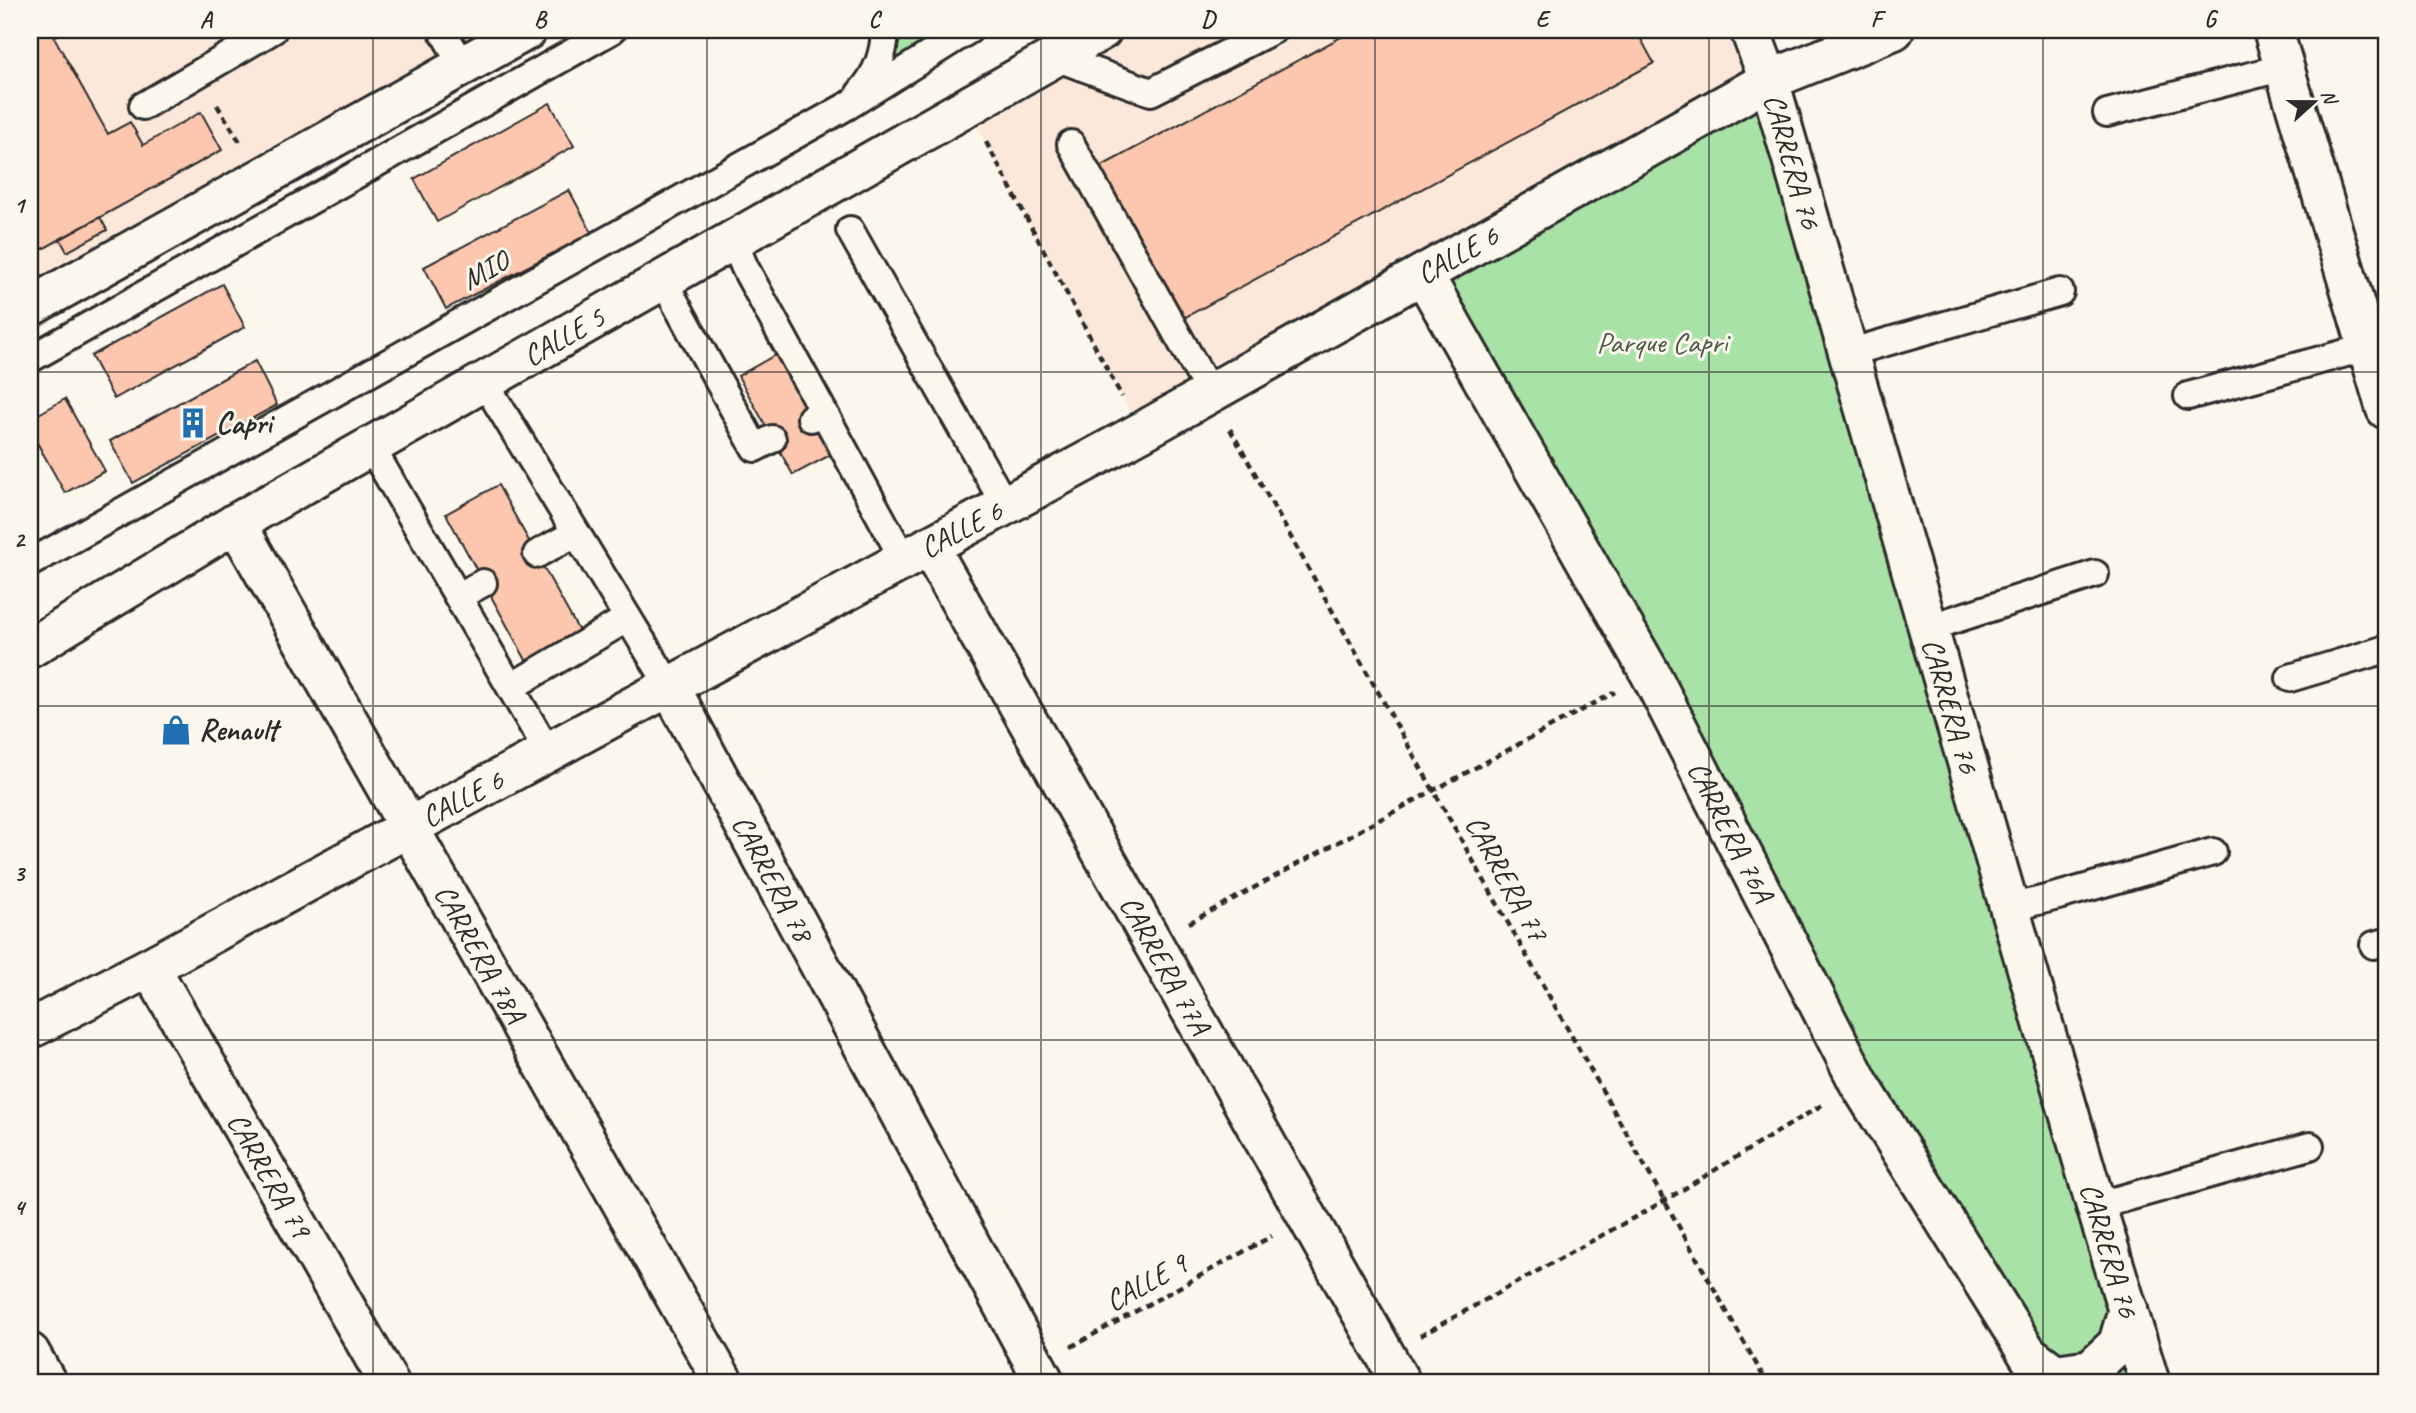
<svg xmlns="http://www.w3.org/2000/svg" width="2416" height="1413" viewBox="0 0 2416 1413" font-family="Caveat,sans-serif">
<rect width="100%" height="100%" fill="#fbf7ec"/>
<filter id="ink" filterUnits="userSpaceOnUse"><feTurbulence type="fractalNoise" baseFrequency=".0143" numOctaves="2"/><feDisplacementMap in="SourceGraphic" scale="14" xChannelSelector="R" yChannelSelector="G"/><feConvolveMatrix kernelMatrix="1 2 1 2 8 2 1 2 1" color-interpolation-filters="sRGB"/></filter>
<g filter="url(#ink)">
<path fill="#fbe8da" d="M 30,30 L 527,30 L 30,307 Z
M 1102,30 L 1750,30 L 1769,80 L 1141,432 L 967,108 Z"/>
<path fill="#a9e2a7" stroke="#6a8669" stroke-width="2" d="M 885,30 L 969,30 L 871,80 Z
M 1769,80 L 2150,1383 L 2046,1383 L 1423,274 Z"/>
<path fill="#fcc6af" stroke="#2b2b2b" stroke-width="2" d="M 30,30 L 66,30 L 54,37 L 108,134 L 130,122 L 143,145 L 201,112 L 222,150 L 30,256 Z
M 1354,30 L 1636,30 L 1654,63 L 1182,319 L 1100,167 Z
M 550,103 L 574,146 L 437,222 L 414,179 Z
M 569,190 L 592,233 L 446,309 L 424,267 Z
M 100,217 L 107,230 L 67,252 L 60,239 Z
M 222,284 L 245,327 L 114,399 L 91,356 Z
M 777,354 L 832,454 L 793,475 L 738,376 Z
M 255,361 L 277,405 L 133,483 L 110,441 Z
M 65,399 L 105,471 L 65,493 L 30,430 L 30,419 Z
M 498,485 L 580,633 L 527,662 L 446,514 Z"/>
<g fill="none" stroke-linecap="round" stroke-linejoin="round">
<g stroke="#2b2b2b" stroke-width="32">
<path id="service" d="M 442,30 L 463,66
M 1055,57 L 1151,92 L 1273,30
M 860,93 C 877,74 884,55 885,30
M 143,106 L 273,30
M 2107,113 L 2285,67
M 1071,144 L 1210,393
M 850,230 L 1005,505
M 733,240 L 745,268 L 823,411 L 811,418
M 663,280 L 755,448 L 772,439
M 1848,353 L 2060,292
M 30,359 L 612,30
M 485,383 L 670,687
M 2188,396 L 2368,347
M 823,411 L 904,560
M 371,447 L 548,752
M 537,554 L 576,533
M 30,563 L 849,105 L 969,30
M 459,596 L 483,583
M 1928,628 L 2095,574
M 2290,678 L 2386,649
M 511,687 L 628,618
M 2009,908 L 2058,896 L 2213,852
M 2374,945 L 2386,942
M 2096,1206 L 2310,1146"/>
</g>
<g stroke="#2b2b2b" stroke-width="44">
<g id="minor">
<path id="s1" d="M 1750,30 L 1769,80 L 2096,1206 L 2150,1383"/>
<path d="M 2273,30 L 2386,409"/>
<path id="s2" d="M 1423,274 L 1650,673 L 1859,1083 L 2046,1383"/>
<path id="s3" d="M 236,523 L 724,1383"/>
<path id="s4" d="M 929,546 L 1401,1383"/>
<path id="s5" d="M 670,687 L 1045,1383"/>
<path id="s6" d="M 150,967 L 389,1383"/>
<path id="s7" d="M 30,1029 L 150,967 L 1141,432 L 1769,80 L 1894,30"/>
<path d="M 30,1353 L 47,1383"/>
<path d="M 2028,1354 L 2055,1374 L 2091,1369 L 2118,1344 L 2128,1309"/>
</g>
</g>
<g stroke="#2b2b2b" stroke-width="44">
<g id="primary">
<path d="M 30,307 L 527,30"/>
<path id="s8" d="M 30,648 L 236,523 L 1102,30"/>
</g>
</g>
<path stroke="#2b2b2b" stroke-width="4.5" stroke-dasharray="7 5" stroke-linecap="butt" d="M 217,105 L 240,142
M 986,142 L 1122,397
M 1230,429 L 1767,1383
M 30,458 L 42,452
M 1189,923 L 1615,692
M 1420,1336 L 1664,1201 L 1822,1105
M 1071,1347 L 1272,1236"/>
<use href="#service" stroke="#fbf7ec" stroke-width="26"/>
<use href="#minor" stroke="#fbf7ec" stroke-width="38"/>
<use href="#primary" stroke="#fbf7ec" stroke-width="38"/>
</g>
</g>
<path fill="none" stroke="#2b2b2b" stroke-width="2" stroke-opacity="0.55" d="M 373,30 L 373,1383M 707,30 L 707,1383M 1041,30 L 1041,1383M 1375,30 L 1375,1383M 1709,30 L 1709,1383M 2043,30 L 2043,1383M 30,372 L 2386,372M 30,706 L 2386,706M 30,1040 L 2386,1040"/>
<defs>
<g id="building-bare" transform="scale(2.415)"><path d="M-4-6H4V6H1V3H-1V6H-4ZM-2.5-4.3h1.7v1.8h-1.7ZM.8-4.3h1.7v1.8H.8ZM-2.5-1h1.7V.8h-1.7ZM.8-1h1.7V.8H.8Z" fill="#1f6fb2" stroke="#fbf7ec" stroke-width="2.5" paint-order="stroke"/></g>
<g id="shop-bare" transform="scale(2.415)"><path d="M-5-2.5h2.3a2.7 3.5 0 0 1 5.4 0H5L5.5 6h-11ZM-1.5-2.5h3a1.5 2.3 0 0 0-3 0Z" fill="#1f6fb2" stroke="#fbf7ec" stroke-width="2.5" paint-order="stroke"/></g>
</defs>
<g fill-rule="evenodd">
<use href="#building-bare" x="193" y="423"/>
<use href="#shop-bare" x="176" y="730"/>
</g>
<g text-anchor="middle" dominant-baseline="central" stroke-width="6" stroke-linejoin="round" paint-order="stroke">
<g font-size="30" fill="#2b2b2b" stroke="#fbf7ec">
<text stroke="none"><textPath href="#s1" startOffset="138">CARRERA 76</textPath></text>
<text stroke="none"><textPath href="#s7" startOffset="1624">CALLE 6</textPath></text>
<text transform="translate(485 270) rotate(-29)">MIO</text>
<text stroke="none"><textPath href="#s8" startOffset="618">CALLE 5</textPath></text>
<text stroke="none"><textPath href="#s7" startOffset="1057">CALLE 6</textPath></text>
<text stroke="none"><textPath href="#s1" startOffset="705">CARRERA 76</textPath></text>
<text stroke="none"><textPath href="#s7" startOffset="490">CALLE 6</textPath></text>
<text stroke="none"><textPath href="#s2" startOffset="637">CARRERA 76A</textPath></text>
<text transform="translate(1507 878) rotate(61)">CARRERA 77</text>
<text stroke="none"><textPath href="#s5" startOffset="217">CARRERA 78</textPath></text>
<text stroke="none"><textPath href="#s3" startOffset="495">CARRERA 78A</textPath></text>
<text stroke="none"><textPath href="#s4" startOffset="481">CARRERA 77A</textPath></text>
<text stroke="none"><textPath href="#s6" startOffset="240">CARRERA 79</textPath></text>
<text stroke="none"><textPath href="#s1" startOffset="1272">CARRERA 76</textPath></text>
<text transform="translate(1146 1282) rotate(-29)">CALLE 9</text>
</g>
<g font-size="30" fill="#4a594a" stroke="#fbf7ec">
<text x="1662" y="342">Parque Capri</text>
</g>
<g font-size="30" font-weight="bold" fill="#2b2b2b" stroke="#fbf7ec" text-anchor="start">
<text x="216" y="423">Capri</text>
<text x="199" y="730">Renault</text>
</g>
</g>
<rect width="2416" height="1413" fill="none" stroke="#fbf7ec" stroke-width="77"/>
<g transform="translate(2314 102) rotate(69)" stroke="#fbf7ec" stroke-width="5" paint-order="stroke">
<path d="M0-5L12 26L0 18L-12 26Z" fill="#2b2b2b"/>
<text y="-10" font-size="19" font-weight="bold" text-anchor="middle" fill="#2b2b2b">N</text>
</g>
<rect x="38" y="38" width="2340" height="1336" fill="none" stroke="#2b2b2b" stroke-width="2.5"/>
<g font-size="23" text-anchor="middle" font-weight="bold" fill="#2b2b2b">
<text x="206" y="27">A</text>
<text x="540" y="27">B</text>
<text x="874" y="27">C</text>
<text x="1208" y="27">D</text>
<text x="1542" y="27">E</text>
<text x="1876" y="27">F</text>
<text x="2210" y="27">G</text>
<text x="19" y="213">1</text>
<text x="19" y="547">2</text>
<text x="19" y="881">3</text>
<text x="19" y="1215">4</text>
</g>
</svg>
